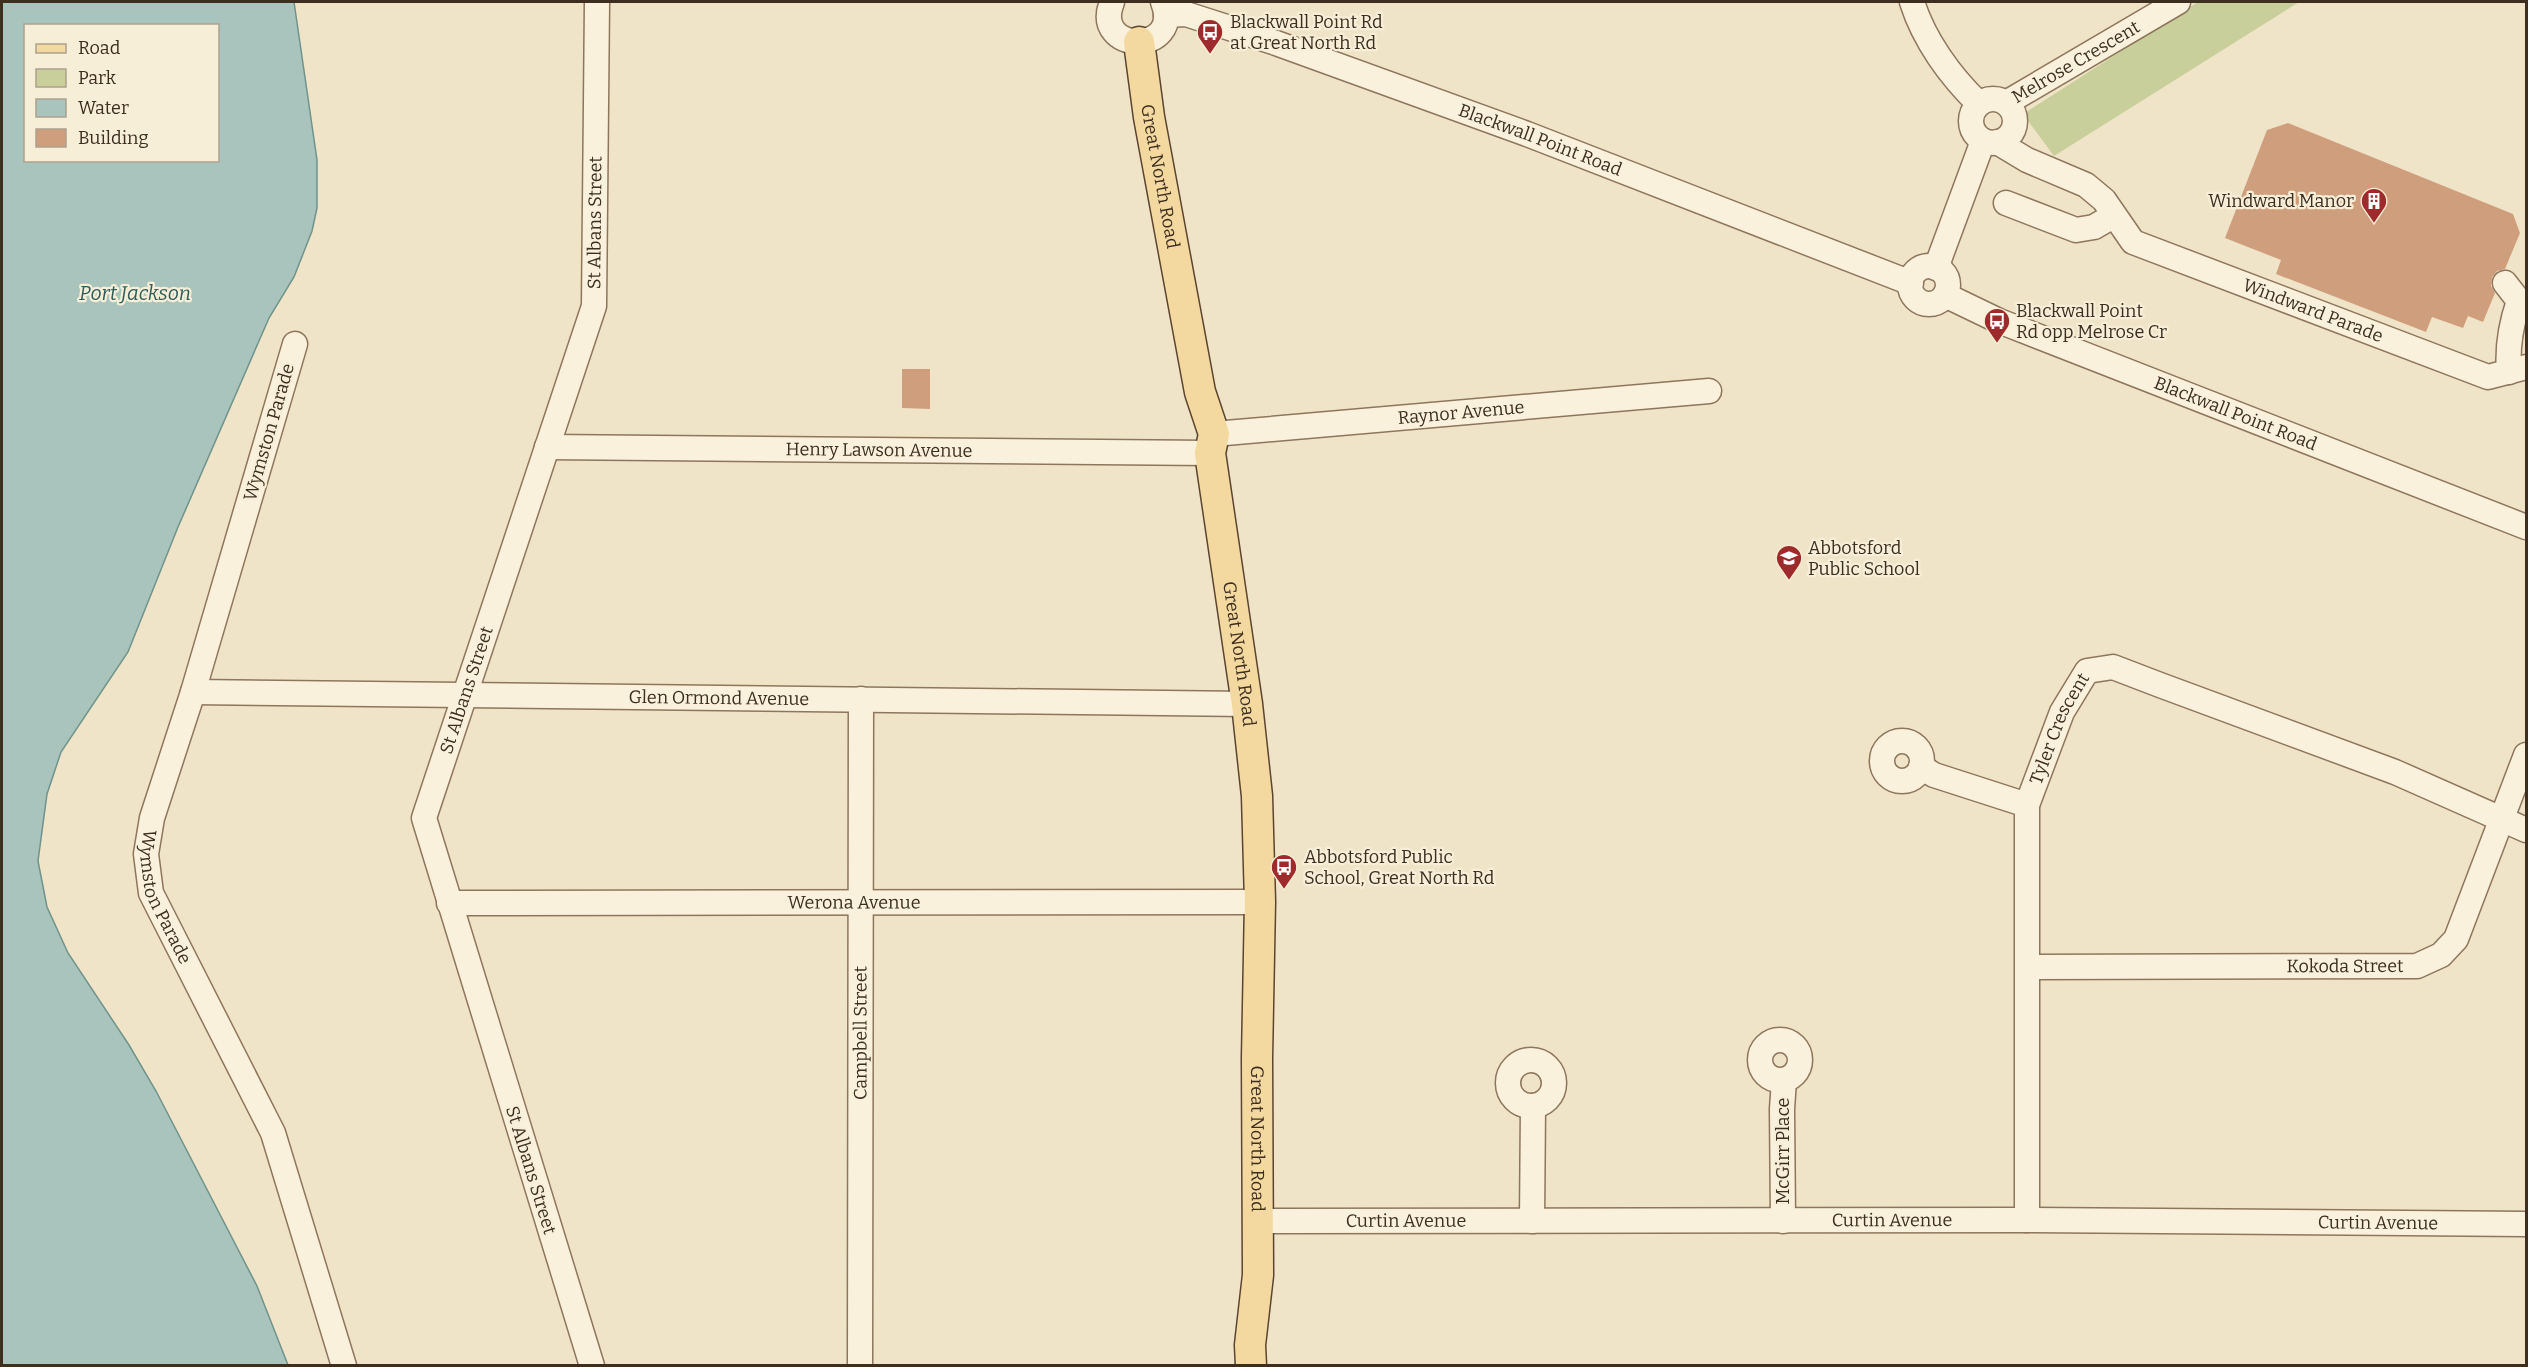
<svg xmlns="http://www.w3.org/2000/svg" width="2528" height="1367" viewBox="0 0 2528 1367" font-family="Bitter,serif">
<rect width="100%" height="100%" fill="#f0e4c8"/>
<path fill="#c9cf9b" d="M 2198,2 L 2299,2 L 2054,156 L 2023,114 Z"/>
<path fill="#a9c4bc" stroke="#6f938a" stroke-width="1.5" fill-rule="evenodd" d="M 2,2 L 294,2 L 317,160 L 317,208 L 312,231 L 294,277 L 269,318 L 178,527 L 128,652 L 61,752 L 47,794 L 38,861 L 47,907 L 68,953 L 129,1045 L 156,1091 L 257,1286 L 288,1365 L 2,1365 ZM 26,26 L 218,26 L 218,160 L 26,160 Z"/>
<path fill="#cf9f7d" d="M 2288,123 L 2513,214 L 2520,233 L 2505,269 L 2497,271 L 2492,277 L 2491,286 L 2495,293 L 2483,322 L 2468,316 L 2463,328 L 2432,317 L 2426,332 L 2276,274 L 2281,260 L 2225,238 L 2267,130 Z
M 902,369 L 930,369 L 930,409 L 902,408 Z"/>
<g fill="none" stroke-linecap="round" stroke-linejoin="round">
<g stroke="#8d765c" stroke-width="27">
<g id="minor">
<path d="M 1112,2 C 1091,54 1184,55 1163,2"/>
<path d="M 1912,2 C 1924,40 1950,76 1979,104"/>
<path id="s1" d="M 1166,15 L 1186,14 L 1276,43 L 1527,134 L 1911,283"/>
<circle cx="1993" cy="121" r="22"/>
<path id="s2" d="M 2006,103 L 2178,2"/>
<path id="s3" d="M 1997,142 L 2027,160 L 2086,185 L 2104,200 L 2133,242 L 2488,377 L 2526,367"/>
<path d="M 2006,203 L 2076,230 L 2094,227 L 2113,216"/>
<circle cx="1929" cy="285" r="19"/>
<path d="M 1936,268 L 1983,141"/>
<path d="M 2505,283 L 2519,301 C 2511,324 2507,348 2509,372"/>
<path id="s4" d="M 1945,295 L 1999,321 L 2526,527"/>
<path id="s5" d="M 295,344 L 193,692 L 152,818 L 146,854 L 151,893 L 273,1133 L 344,1366"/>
<path id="s6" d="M 1214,434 L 1709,391"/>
<path id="s7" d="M 547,447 L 1210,453"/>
<path id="s8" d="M 193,692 L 1247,704"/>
<circle cx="1902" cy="761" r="20"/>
<path d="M 1921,767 L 1934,775 L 2027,805"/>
<path id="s9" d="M 449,903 L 1260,902"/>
<path id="s10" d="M 2029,967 L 2417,966 L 2441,955 L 2456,939 L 2526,755"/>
<circle cx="1780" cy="1060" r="20"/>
<circle cx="1531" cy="1083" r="23"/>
<path id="s11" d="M 2027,1220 L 2027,805 L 2062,712 L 2087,671 L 2113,667 L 2160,685 L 2395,772 L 2526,830"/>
<path id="s12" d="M 1258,1221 L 2027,1220 L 2526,1224"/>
<path d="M 1532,1221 L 1533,1106"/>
<path d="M 1783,1221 L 1782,1109 L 1784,1080"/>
<path id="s13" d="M 592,1366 L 424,818 L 594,306 L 597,2"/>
<path id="s14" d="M 860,1366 L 861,699"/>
</g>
</g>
<g stroke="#5b4430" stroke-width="33">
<g id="major">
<path id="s15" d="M 1139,42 L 1149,117 L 1200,392 L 1214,434 L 1210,453 L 1247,704 L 1257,796 L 1260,902 L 1257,1058 L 1258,1275 L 1250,1345 L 1251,1366"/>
</g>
</g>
<use href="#minor" stroke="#faf1dc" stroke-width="24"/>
<use href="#major" stroke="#f3d9a0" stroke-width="30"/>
</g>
<defs>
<g id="bus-pin" transform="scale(1.35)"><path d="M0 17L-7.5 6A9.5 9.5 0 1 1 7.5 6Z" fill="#9e2a2b" stroke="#f7eed8"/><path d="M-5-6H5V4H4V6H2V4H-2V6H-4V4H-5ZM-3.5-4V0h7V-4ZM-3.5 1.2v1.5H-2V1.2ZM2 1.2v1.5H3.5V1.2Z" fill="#fff"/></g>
<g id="building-pin" transform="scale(1.35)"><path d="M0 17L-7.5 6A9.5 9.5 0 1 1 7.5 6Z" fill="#9e2a2b" stroke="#f7eed8"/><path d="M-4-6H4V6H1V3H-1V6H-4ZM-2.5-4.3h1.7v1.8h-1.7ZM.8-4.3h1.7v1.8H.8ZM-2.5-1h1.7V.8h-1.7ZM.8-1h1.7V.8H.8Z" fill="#fff"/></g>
<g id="school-pin" transform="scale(1.35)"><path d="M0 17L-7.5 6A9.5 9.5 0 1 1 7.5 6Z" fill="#9e2a2b" stroke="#f7eed8"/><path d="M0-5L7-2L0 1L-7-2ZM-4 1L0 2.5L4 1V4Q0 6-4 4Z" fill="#fff"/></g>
</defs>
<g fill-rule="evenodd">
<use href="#bus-pin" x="1210" y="32"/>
<use href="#building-pin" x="2374" y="201"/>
<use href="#bus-pin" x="1997" y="321"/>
<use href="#school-pin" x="1789" y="558"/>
<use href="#bus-pin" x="1284" y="867"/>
</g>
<g text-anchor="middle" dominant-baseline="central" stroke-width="4.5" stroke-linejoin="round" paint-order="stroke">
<g font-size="18" fill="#3d2e20" stroke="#f7eed8" text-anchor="start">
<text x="1230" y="22">Blackwall Point Rd<tspan x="1230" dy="21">at Great North Rd</tspan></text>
<text x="2354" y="201" text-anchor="end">Windward Manor</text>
<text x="2016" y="311">Blackwall Point<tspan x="2016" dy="21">Rd opp Melrose Cr</tspan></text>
<text x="1808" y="548">Abbotsford<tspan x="1808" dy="21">Public School</tspan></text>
<text x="1304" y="857">Abbotsford Public<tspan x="1304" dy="21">School, Great North Rd</tspan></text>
</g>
<g font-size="18" fill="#3d2e20" stroke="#f7eed8">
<text stroke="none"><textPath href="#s2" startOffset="81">Melrose Crescent</textPath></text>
<text stroke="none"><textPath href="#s1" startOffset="396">Blackwall Point Road</textPath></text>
<text stroke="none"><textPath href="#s15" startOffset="136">Great North Road</textPath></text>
<text stroke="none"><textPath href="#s13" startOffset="1196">St Albans Street</textPath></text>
<text stroke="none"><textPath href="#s3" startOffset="366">Windward Parade</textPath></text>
<text stroke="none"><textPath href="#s6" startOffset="248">Raynor Avenue</textPath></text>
<text stroke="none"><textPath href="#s4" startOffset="314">Blackwall Point Road</textPath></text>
<text transform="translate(269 432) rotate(-74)">Wymston Parade</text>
<text stroke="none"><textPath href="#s7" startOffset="332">Henry Lawson Avenue</textPath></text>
<text stroke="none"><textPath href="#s15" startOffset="622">Great North Road</textPath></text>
<text stroke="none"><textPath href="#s13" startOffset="708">St Albans Street</textPath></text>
<text stroke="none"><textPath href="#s8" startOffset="526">Glen Ormond Avenue</textPath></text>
<text stroke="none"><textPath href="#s11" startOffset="498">Tyler Crescent</textPath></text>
<text stroke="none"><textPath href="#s5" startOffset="578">Wymston Parade</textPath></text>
<text stroke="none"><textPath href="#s9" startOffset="405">Werona Avenue</textPath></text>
<text stroke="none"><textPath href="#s10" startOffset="316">Kokoda Street</textPath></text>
<text stroke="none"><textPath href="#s14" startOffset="333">Campbell Street</textPath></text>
<text stroke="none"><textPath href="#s15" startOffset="1108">Great North Road</textPath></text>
<text transform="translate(1783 1151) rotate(-90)">McGirr Place</text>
<text transform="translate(531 1170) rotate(73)">St Albans Street</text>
<text stroke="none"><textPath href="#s12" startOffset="148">Curtin Avenue</textPath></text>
<text stroke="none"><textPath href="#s12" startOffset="634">Curtin Avenue</textPath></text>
<text stroke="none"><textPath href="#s12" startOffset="1120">Curtin Avenue</textPath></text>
</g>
<g font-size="20" font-style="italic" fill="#2f5d5a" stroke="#f7eed8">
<text x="135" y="293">Port Jackson</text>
</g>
</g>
<rect width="2528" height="1367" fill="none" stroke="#3d2e20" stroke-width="6"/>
<rect x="24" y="24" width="195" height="138" fill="#f7eed8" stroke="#ada18e" stroke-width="1.5"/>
<rect x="36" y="44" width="30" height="9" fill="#f3d9a0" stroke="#ada18e" stroke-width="1.5"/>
<text x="78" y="54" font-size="18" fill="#3d2e20">Road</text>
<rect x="36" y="69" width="30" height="18" fill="#c9cf9b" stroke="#ada18e" stroke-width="1.5"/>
<text x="78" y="84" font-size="18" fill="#3d2e20">Park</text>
<rect x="36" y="99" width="30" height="18" fill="#a9c4bc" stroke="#ada18e" stroke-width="1.5"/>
<text x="78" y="114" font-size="18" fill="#3d2e20">Water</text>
<rect x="36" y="129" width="30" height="18" fill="#cf9f7d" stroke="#ada18e" stroke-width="1.5"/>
<text x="78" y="144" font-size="18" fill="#3d2e20">Building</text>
</svg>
